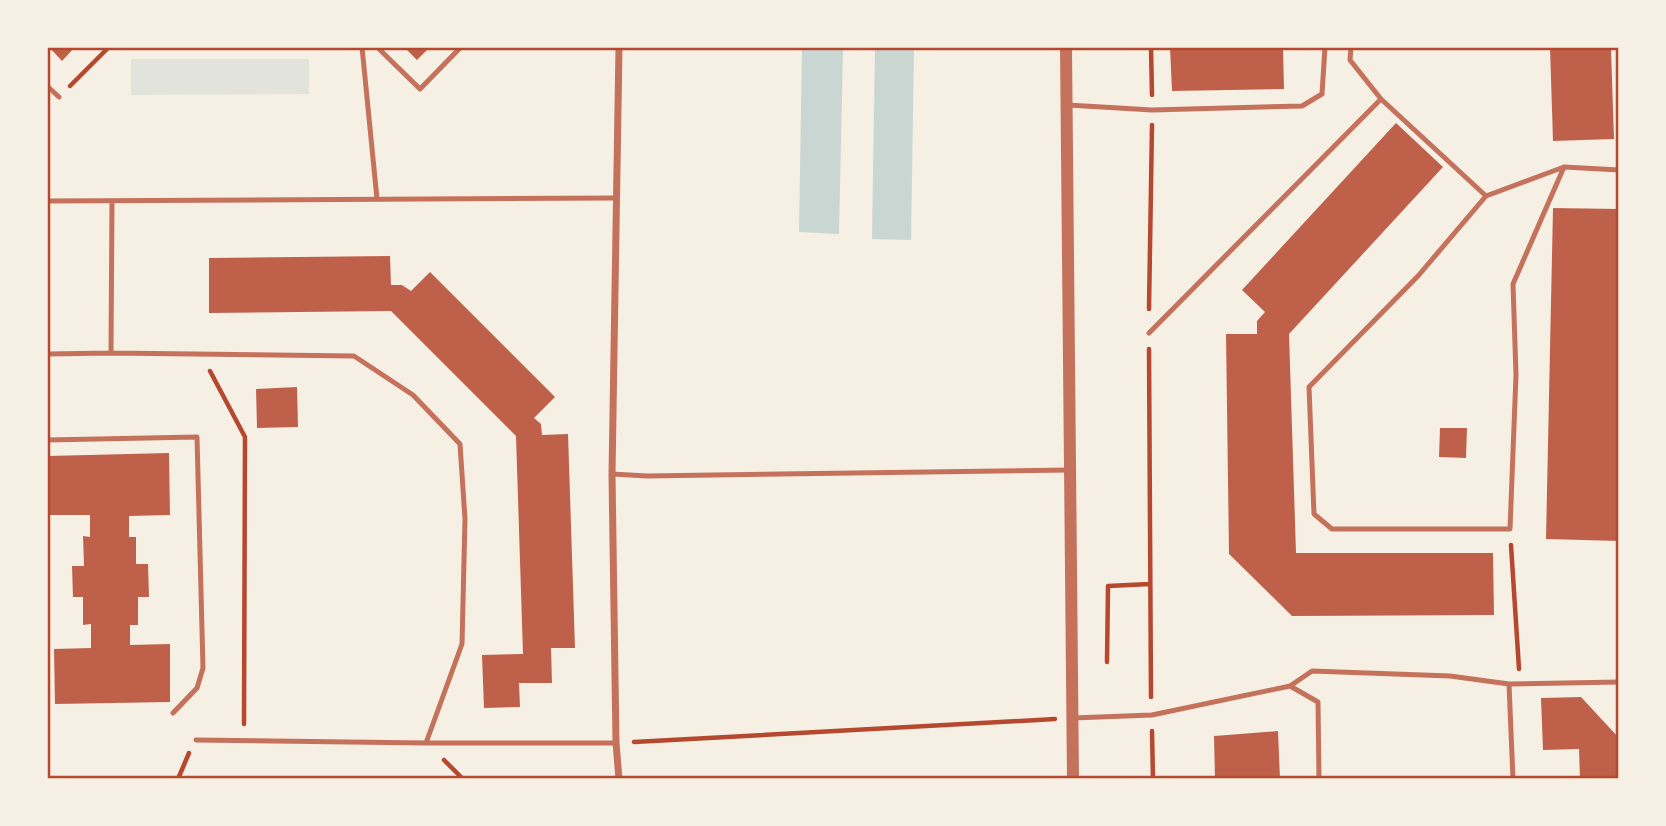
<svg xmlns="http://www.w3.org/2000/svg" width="1666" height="826" viewBox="0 0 1666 826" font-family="'Exo 2',sans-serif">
<rect width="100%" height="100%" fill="#f6efe4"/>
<path fill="#e2e4dc" d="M 131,59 L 309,59 L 309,94 L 131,95 Z"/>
<path fill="#c9d6d2" d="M 802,47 L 843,47 L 839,234 L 799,232 Z
M 875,47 L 914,47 L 911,240 L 872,239 Z"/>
<path fill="#bf614a" d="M 49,47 L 75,47 L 62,61 Z
M 404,47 L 430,47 L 417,60 Z
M 1170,47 L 1283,47 L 1284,89 L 1172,91 Z
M 1550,47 L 1611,50 L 1614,139 L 1553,141 Z
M 1396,123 L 1443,167 L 1289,334 L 1296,553 L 1493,553 L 1494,615 L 1292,616 L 1229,554 L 1226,334 L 1257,334 L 1257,321 L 1265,312 L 1242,290 Z
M 1553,208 L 1619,209 L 1619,541 L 1546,539 Z
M 390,256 L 391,285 L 402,285 L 411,291 L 430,272 L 555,397 L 534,418 L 541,424 L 542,435 L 568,434 L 575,648 L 551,648 L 552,683 L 519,683 L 520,707 L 484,708 L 482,655 L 523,654 L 516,436 L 391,311 L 209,313 L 209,258 Z
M 297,387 L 298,427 L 257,428 L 256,389 Z
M 1440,428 L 1467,428 L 1466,458 L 1439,457 Z
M 169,453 L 170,515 L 129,516 L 129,537 L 136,537 L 136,564 L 148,564 L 149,597 L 138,597 L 138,625 L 130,625 L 130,645 L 170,644 L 170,702 L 55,704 L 54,649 L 91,648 L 91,624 L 83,625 L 83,597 L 73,597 L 72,566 L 84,566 L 83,536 L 90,537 L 90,515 L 49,515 L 48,456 Z
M 1581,697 L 1619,738 L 1619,779 L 1580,779 L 1579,749 L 1543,750 L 1541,698 Z
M 1278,731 L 1280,779 L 1215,779 L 1214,736 Z"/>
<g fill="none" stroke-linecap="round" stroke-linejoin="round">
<path stroke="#b5482f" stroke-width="4.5" d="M 1151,47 L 1152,95
M 70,86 L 109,47
M 1149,309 L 1152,125
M 1149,349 L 1151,697
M 210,371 L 245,437 L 244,724
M 1511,545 L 1519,669
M 1107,662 L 1108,586 L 1150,584
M 1152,731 L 1153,779
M 634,742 L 1055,719
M 444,760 L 463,779
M 178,779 L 189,753"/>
<path stroke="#c5725c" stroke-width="5" d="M 362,47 L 377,199
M 377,47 L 420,89 L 461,47
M 1351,47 L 1350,60 L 1381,99 L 1486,196 L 1564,167
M 47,86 L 59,97
M 1068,105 L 1152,110 L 1302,106 L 1322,94 L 1325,47
M 1486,196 L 1418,276 L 1309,387 L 1314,514 L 1332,529 L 1510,529 L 1516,375 L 1513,284 L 1564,167 L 1619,170
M 47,201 L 616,198
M 112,201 L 111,353 L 354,356 L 413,395 L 460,444 L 465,519 L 462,644 L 426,743 L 616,743
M 1149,333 L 1381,99
M 47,354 L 111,353
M 47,440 L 197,437 L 203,668 L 197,688 L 173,713
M 612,474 L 647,476 L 1069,470
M 1290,686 L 1312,671 L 1450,676 L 1509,684
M 1073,718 L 1152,715 L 1290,686 L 1318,702 L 1319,779
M 196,740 L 426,743
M 1513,779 L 1509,684 L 1619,682"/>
<path stroke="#c5725c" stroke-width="7" d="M 619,47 L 612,474 L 616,743 L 619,779"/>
<path stroke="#c5725c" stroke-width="12" d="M 1066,47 L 1073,779"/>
</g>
<rect width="1666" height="826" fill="none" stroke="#f6efe4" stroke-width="98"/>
<rect x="49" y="49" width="1568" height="728" fill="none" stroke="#b5482f" stroke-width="2.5"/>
</svg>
